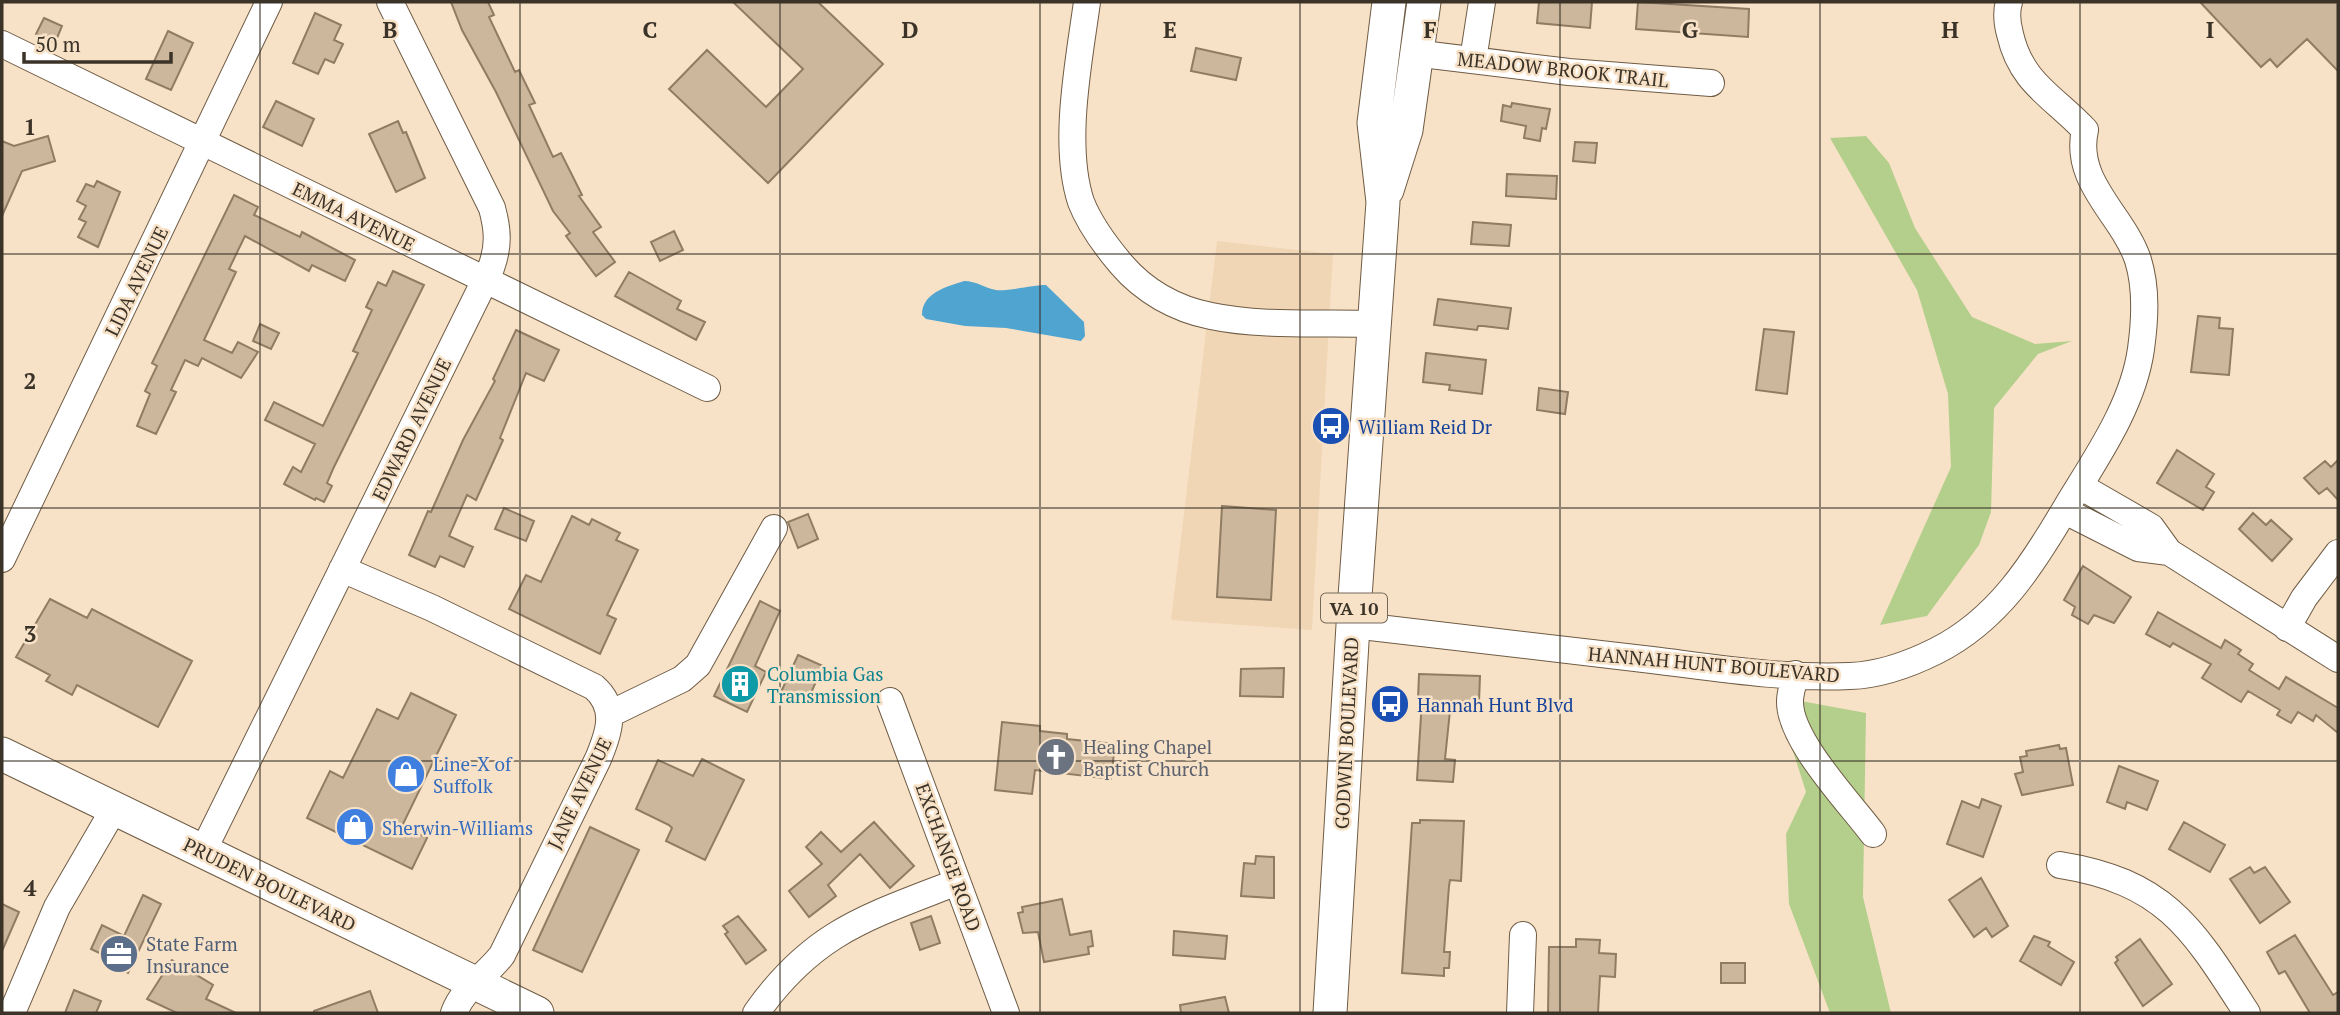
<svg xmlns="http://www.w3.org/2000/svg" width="2340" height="1015" viewBox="0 0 2340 1015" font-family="'PT Serif',serif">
<rect width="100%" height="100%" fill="#f8e2c7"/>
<path fill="#f0d6b5" d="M 1217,241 L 1333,254 L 1312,630 L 1171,620 Z"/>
<path fill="#b4cf8c" d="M 1866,136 L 1889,163 L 1915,228 L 1972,317 L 2035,344 L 2072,341 L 2038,354 L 1994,408 L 1991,512 L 1979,545 L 1927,616 L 1880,625 L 1951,467 L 1948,394 L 1917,290 L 1830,138 Z
M 1801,701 L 1866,713 L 1863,897 L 1891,1013 L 1830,1013 L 1789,904 L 1786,834 L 1806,792 L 1792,748 Z"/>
<path fill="#50a4d0" d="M 964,281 C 977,281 984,288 996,290 C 1004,292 1033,285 1046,285 L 1084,322 L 1085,336 L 1081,341 L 1006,328 L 965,326 L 926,319 L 922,315 C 922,293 946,287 964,281 Z"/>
<path fill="#ccb79d" stroke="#8f7c63" stroke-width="2" d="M 451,2 L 488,2 L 494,15 L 489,17 L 515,72 L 519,70 L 535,103 L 529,105 L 553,157 L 561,153 L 582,195 L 579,196 L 601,227 L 593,232 L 615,262 L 596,276 L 566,236 L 570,233 L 553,211 L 496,92 L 462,30 Z
M 733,2 L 818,2 L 883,64 L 768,183 L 669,89 L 707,50 L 766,107 L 803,69 Z
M 1539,2 L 1592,2 L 1590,28 L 1537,23 Z
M 1638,2 L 1749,9 L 1748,37 L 1636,29 Z
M 2200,2 L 2338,2 L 2338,71 L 2307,39 L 2277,67 L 2270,59 L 2261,67 Z
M 315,13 L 341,25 L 334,40 L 343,44 L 334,63 L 325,59 L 318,74 L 293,63 Z
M 44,18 L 62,26 L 55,43 L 36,34 Z
M 168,31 L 193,43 L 171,90 L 146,79 Z
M 1196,48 L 1241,58 L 1236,80 L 1191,71 Z
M 276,101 L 314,119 L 302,146 L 263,127 Z
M 1512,103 L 1550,109 L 1546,129 L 1542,128 L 1540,141 L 1524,138 L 1526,126 L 1501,121 L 1503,105 L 1511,107 Z
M 398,121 L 403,133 L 406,132 L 425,178 L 396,192 L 369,134 Z
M 48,136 L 55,161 L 22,171 L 2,216 L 2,141 L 14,146 Z
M 1575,142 L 1597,143 L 1595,163 L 1573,161 Z
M 1507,174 L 1557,176 L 1556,199 L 1506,196 Z
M 97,181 L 120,192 L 98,247 L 78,237 L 86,222 L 79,219 L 86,206 L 77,201 L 86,184 L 94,187 Z
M 234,195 L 258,207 L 254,215 L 300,237 L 302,232 L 355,260 L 345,281 L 312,265 L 309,271 L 245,236 L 229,269 L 236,272 L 204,340 L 232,353 L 238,342 L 258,352 L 241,378 L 202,358 L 198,366 L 185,360 L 171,390 L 176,392 L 156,434 L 137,426 L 150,394 L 145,391 L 157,366 L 152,363 Z
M 1473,222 L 1511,225 L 1509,246 L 1471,244 Z
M 674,231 L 683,250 L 660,261 L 651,242 Z
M 393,271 L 424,285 L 333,469 L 327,483 L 332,486 L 324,502 L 316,498 L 315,500 L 284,484 L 293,467 L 301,472 L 315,444 L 265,420 L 274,402 L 323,426 L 358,353 L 353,351 L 372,310 L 366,307 L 378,282 L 386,286 Z
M 629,272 L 681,301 L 677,309 L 705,322 L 696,340 L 615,296 Z
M 1438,299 L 1511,308 L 1508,329 L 1483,326 L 1478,326 L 1477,330 L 1434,325 Z
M 2198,316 L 2220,318 L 2219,328 L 2233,329 L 2229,375 L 2191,372 Z
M 260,324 L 279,333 L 271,349 L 253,341 Z
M 1764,329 L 1794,332 L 1787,394 L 1756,390 Z
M 516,330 L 559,350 L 544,381 L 526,373 L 500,438 L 503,440 L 476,500 L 467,495 L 449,536 L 473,547 L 464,567 L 440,556 L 435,567 L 409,555 L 428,511 L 431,512 L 463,440 L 495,381 L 493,379 Z
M 1426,353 L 1486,360 L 1482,394 L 1449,390 L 1450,385 L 1423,382 Z
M 1539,388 L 1568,392 L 1565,414 L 1537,410 Z
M 2177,450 L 2214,474 L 2206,487 L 2214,492 L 2203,510 L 2157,483 Z
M 2338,460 L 2338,500 L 2327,488 L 2319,494 L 2304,478 L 2325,461 L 2331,467 Z
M 1222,506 L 1276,510 L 1271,600 L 1217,597 Z
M 504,508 L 534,521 L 526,541 L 495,529 Z
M 2253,513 L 2266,525 L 2271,520 L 2292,539 L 2272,561 L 2239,529 Z
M 808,514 L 818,539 L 798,548 L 788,522 Z
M 572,516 L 589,525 L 592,519 L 620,533 L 616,540 L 638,550 L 607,615 L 616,619 L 600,654 L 509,609 L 526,575 L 541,582 Z
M 2083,566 L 2131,597 L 2114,623 L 2094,615 L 2088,624 L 2072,615 L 2075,607 L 2064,600 Z
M 50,599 L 87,618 L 92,609 L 192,661 L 158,727 L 77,685 L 72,695 L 46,681 L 50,675 L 16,657 Z
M 760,601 L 780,611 L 755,666 L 766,672 L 747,712 L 714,696 Z
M 2158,612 L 2221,648 L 2225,640 L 2241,650 L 2238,654 L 2253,664 L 2249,670 L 2279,689 L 2286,677 L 2338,708 L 2338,733 L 2316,715 L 2313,721 L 2298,712 L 2291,723 L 2277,715 L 2280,710 L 2248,691 L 2241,702 L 2202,678 L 2211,664 L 2173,643 L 2170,647 L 2146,634 Z
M 798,655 L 823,666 L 806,704 L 781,692 Z
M 1284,668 L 1283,697 L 1240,696 L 1241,669 Z
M 1419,674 L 1480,676 L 1479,702 L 1451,701 L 1445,759 L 1455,760 L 1453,782 L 1417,780 L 1422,700 L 1418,700 Z
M 411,693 L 456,715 L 402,826 L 427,838 L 412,869 L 307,818 L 330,771 L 343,778 L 377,709 L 398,719 Z
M 1002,722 L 1040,726 L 1040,731 L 1067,734 L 1067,739 L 1115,744 L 1111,779 L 1035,770 L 1032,794 L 995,790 Z
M 2059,745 L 2060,749 L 2066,748 L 2073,785 L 2022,795 L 2015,774 L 2023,772 L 2020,757 L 2027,756 L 2026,751 Z
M 702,759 L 744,780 L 705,860 L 666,841 L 672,828 L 669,825 L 636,809 L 658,760 L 693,776 Z
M 2119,766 L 2158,781 L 2147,810 L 2127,802 L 2125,809 L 2107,802 Z
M 1982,799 L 2001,806 L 1983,857 L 1947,844 L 1962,801 L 1979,808 Z
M 1420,820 L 1464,821 L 1461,881 L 1450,880 L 1449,886 L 1444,952 L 1450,952 L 1449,968 L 1444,968 L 1444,976 L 1402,973 L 1412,823 L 1420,823 Z
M 874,822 L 914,866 L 890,888 L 860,854 L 828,885 L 836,896 L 809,917 L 789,891 L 822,864 L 806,847 L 821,832 L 841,852 Z
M 2184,822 L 2225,845 L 2210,872 L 2169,849 Z
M 590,827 L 639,850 L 582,972 L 533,950 Z
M 1256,856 L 1274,857 L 1274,898 L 1241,896 L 1244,863 L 1255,864 Z
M 2250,867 L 2254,873 L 2265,867 L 2290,902 L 2260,923 L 2230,879 Z
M 1981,878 L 2008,926 L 1992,937 L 1986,928 L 1974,937 L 1949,900 Z
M 143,895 L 161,904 L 128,973 L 110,964 L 112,959 L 91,949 L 102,925 L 124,936 Z
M 1062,899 L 1070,935 L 1091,931 L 1093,946 L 1088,947 L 1089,954 L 1044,962 L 1038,932 L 1023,933 L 1018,913 L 1023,912 L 1022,907 Z
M 2,904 L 19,912 L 2,951 Z
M 738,916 L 766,950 L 746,964 L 725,934 L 728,932 L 723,926 Z
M 931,916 L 940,943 L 920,950 L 911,923 Z
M 1174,931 L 1227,936 L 1225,959 L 1173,955 Z
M 2295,935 L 2333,995 L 2338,992 L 2338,1013 L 2310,1013 L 2285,971 L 2279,974 L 2267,952 Z
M 2034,936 L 2050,942 L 2048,946 L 2074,962 L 2061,985 L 2020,961 Z
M 1576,939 L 1600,940 L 1599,953 L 1616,954 L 1615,977 L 1600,976 L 1598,1013 L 1548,1013 L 1549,947 L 1576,947 Z
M 2140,939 L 2172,984 L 2143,1006 L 2115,963 L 2118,960 L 2116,957 Z
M 172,960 L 213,985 L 206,999 L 236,1013 L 177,1013 L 147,999 Z
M 1721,963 L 1745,963 L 1745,983 L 1721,983 Z
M 74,990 L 101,1001 L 96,1013 L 65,1013 Z
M 370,991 L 378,1013 L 314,1013 L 314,1011 Z
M 1225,997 L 1229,1013 L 1181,1013 L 1180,1005 Z"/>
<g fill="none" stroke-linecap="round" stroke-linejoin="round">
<g stroke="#6f5c45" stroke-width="28">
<path id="minor" d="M 1087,2 C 1079,61 1062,144 1081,202 C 1090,225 1105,245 1121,264 C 1144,291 1176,309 1211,316 C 1264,327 1320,322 1375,324
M 2,44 L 707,388
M 1414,53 L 1569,72 L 1711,83
M 1473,60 L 1482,2
M 2080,486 L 2151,527 L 2169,552 L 2338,659
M 2065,511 L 2138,548 L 2169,552
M 2,559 L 269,2
M 342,569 L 432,608 L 594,687 C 618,708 609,733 598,759 L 502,955 C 486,976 463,988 454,1013
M 1353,625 C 1452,637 1552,648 1652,660 C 1717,668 1784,679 1850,676 C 1879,675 1910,664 1936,651 C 1998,620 2033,564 2067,506 C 2096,458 2133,406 2141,349 C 2145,320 2147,289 2138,260 C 2123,215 2073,182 2085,130 C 2053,96 2021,83 2010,34 C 2007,23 2006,12 2009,2
M 2287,628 L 2304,598 L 2338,553
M 1795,674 C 1794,683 1790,692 1790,701 C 1789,740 1850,803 1873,834
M 890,701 L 1006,1013
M 610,714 L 682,679 L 698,665 L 774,528
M 203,851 L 491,268 C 499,246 498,230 492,208 L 390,2
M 2060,865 C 2166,882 2193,929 2247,1013
M 12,1013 L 57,907 L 114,809
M 756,1013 C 814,931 868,917 957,882
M 1520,1013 L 1523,935"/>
</g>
<g stroke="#6f5c45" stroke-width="35">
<path id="major" d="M 1387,190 L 1406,130 L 1424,2
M 2,754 L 537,1013
M 1330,1013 L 1353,625 L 1383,202 L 1374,123 L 1389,2"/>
</g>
<use href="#minor" stroke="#fff" stroke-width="26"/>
<use href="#major" stroke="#fff" stroke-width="33"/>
</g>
<path fill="none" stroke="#3b3328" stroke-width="2" stroke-opacity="0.55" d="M 260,2 L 260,1013M 520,2 L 520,1013M 780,2 L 780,1013M 1040,2 L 1040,1013M 1300,2 L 1300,1013M 1560,2 L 1560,1013M 1820,2 L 1820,1013M 2080,2 L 2080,1013M 2,254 L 2338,254M 2,508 L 2338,508M 2,761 L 2338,761"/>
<defs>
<g id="bus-disc" transform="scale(2.0125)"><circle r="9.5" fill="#1a4fb4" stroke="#f8e2c7"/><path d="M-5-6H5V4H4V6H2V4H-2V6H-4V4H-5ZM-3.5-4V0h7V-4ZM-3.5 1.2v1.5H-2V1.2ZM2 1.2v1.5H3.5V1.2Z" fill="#fff"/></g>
<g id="building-disc" transform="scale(2.0125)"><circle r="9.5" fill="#0f9aa8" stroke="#f8e2c7"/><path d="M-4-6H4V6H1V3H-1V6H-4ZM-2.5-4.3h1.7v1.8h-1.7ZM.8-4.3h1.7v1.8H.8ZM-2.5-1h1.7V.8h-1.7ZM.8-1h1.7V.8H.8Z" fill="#fff"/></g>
<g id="church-disc" transform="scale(2.0125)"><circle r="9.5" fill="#6b7280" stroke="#f8e2c7"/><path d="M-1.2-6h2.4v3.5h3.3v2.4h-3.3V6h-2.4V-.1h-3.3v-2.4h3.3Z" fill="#fff"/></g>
<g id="shop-disc" transform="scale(2.0125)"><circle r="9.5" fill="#3f7fe0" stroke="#f8e2c7"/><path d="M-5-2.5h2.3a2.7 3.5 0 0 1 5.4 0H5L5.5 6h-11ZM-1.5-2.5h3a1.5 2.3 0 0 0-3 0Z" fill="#fff"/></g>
<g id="office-disc" transform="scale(2.0125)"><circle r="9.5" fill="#5c6f8a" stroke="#f8e2c7"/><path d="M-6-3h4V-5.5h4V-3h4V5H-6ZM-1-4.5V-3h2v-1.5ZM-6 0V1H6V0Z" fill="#fff"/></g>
</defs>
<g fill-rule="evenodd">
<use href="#bus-disc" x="1331" y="426"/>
<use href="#building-disc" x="740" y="684"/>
<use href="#bus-disc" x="1390" y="704"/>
<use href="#church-disc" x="1056" y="757"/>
<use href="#shop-disc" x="406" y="774"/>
<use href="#shop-disc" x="355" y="827"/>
<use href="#office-disc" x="119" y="954"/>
</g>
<g text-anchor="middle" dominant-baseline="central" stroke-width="5" stroke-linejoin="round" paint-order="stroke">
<rect fill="#f8e2c7" stroke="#746858" stroke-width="2" x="1321" y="593.5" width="66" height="29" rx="5"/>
<g font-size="18" font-weight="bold" fill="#3b3328">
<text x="1354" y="608">VA 10</text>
</g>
<g font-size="19" fill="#3b3328" stroke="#f8e2c7">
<text transform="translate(1563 69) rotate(6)">MEADOW BROOK TRAIL</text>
<text transform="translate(354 216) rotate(26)">EMMA AVENUE</text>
<text transform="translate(136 281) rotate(-64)">LIDA AVENUE</text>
<text transform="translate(411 429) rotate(-64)">EDWARD AVENUE</text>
<text transform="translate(1714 664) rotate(5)">HANNAH HUNT BOULEVARD</text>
<text transform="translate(1346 733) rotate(-87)">GODWIN BOULEVARD</text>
<text transform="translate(579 793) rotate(-64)">JANE AVENUE</text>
<text transform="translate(949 857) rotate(70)">EXCHANGE ROAD</text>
<text transform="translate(270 884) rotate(26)">PRUDEN BOULEVARD</text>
</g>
<g font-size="19" fill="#164399" stroke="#f8e2c7" text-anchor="start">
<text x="1358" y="426">William Reid Dr</text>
<text x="1417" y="704">Hannah Hunt Blvd</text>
</g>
<g font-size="19" fill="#0d838f" stroke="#f8e2c7" text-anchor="start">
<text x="767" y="673">Columbia Gas<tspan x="767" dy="22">Transmission</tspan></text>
</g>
<g font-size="19" fill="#5b616d" stroke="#f8e2c7" text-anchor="start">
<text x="1083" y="746">Healing Chapel<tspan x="1083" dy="22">Baptist Church</tspan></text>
</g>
<g font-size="19" fill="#366cbe" stroke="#f8e2c7" text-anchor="start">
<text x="433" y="763">Line-X of<tspan x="433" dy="22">Suffolk</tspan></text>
<text x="382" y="827">Sherwin-Williams</text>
</g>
<g font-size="19" fill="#4e5e75" stroke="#f8e2c7" text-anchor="start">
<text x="146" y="943">State Farm<tspan x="146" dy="22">Insurance</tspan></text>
</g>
</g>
<g font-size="23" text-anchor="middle" font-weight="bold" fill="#3b3328" stroke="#f8e2c7" stroke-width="5" stroke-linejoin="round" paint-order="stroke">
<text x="390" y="38">B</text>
<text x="650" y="38">C</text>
<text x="910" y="38">D</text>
<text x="1170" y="38">E</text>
<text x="1430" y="38">F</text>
<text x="1690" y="38">G</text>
<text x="1950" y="38">H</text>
<text x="2210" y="38">I</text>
<text x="30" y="135">1</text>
<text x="30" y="389">2</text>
<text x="30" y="642">3</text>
<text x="30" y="896">4</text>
</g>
<rect width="2340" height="1015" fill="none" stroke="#3b3328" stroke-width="7"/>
<path d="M24 52v10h147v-10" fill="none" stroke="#3b3328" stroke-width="3.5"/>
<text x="35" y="52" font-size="21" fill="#3b3328" stroke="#f8e2c7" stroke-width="5" paint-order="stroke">50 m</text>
</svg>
